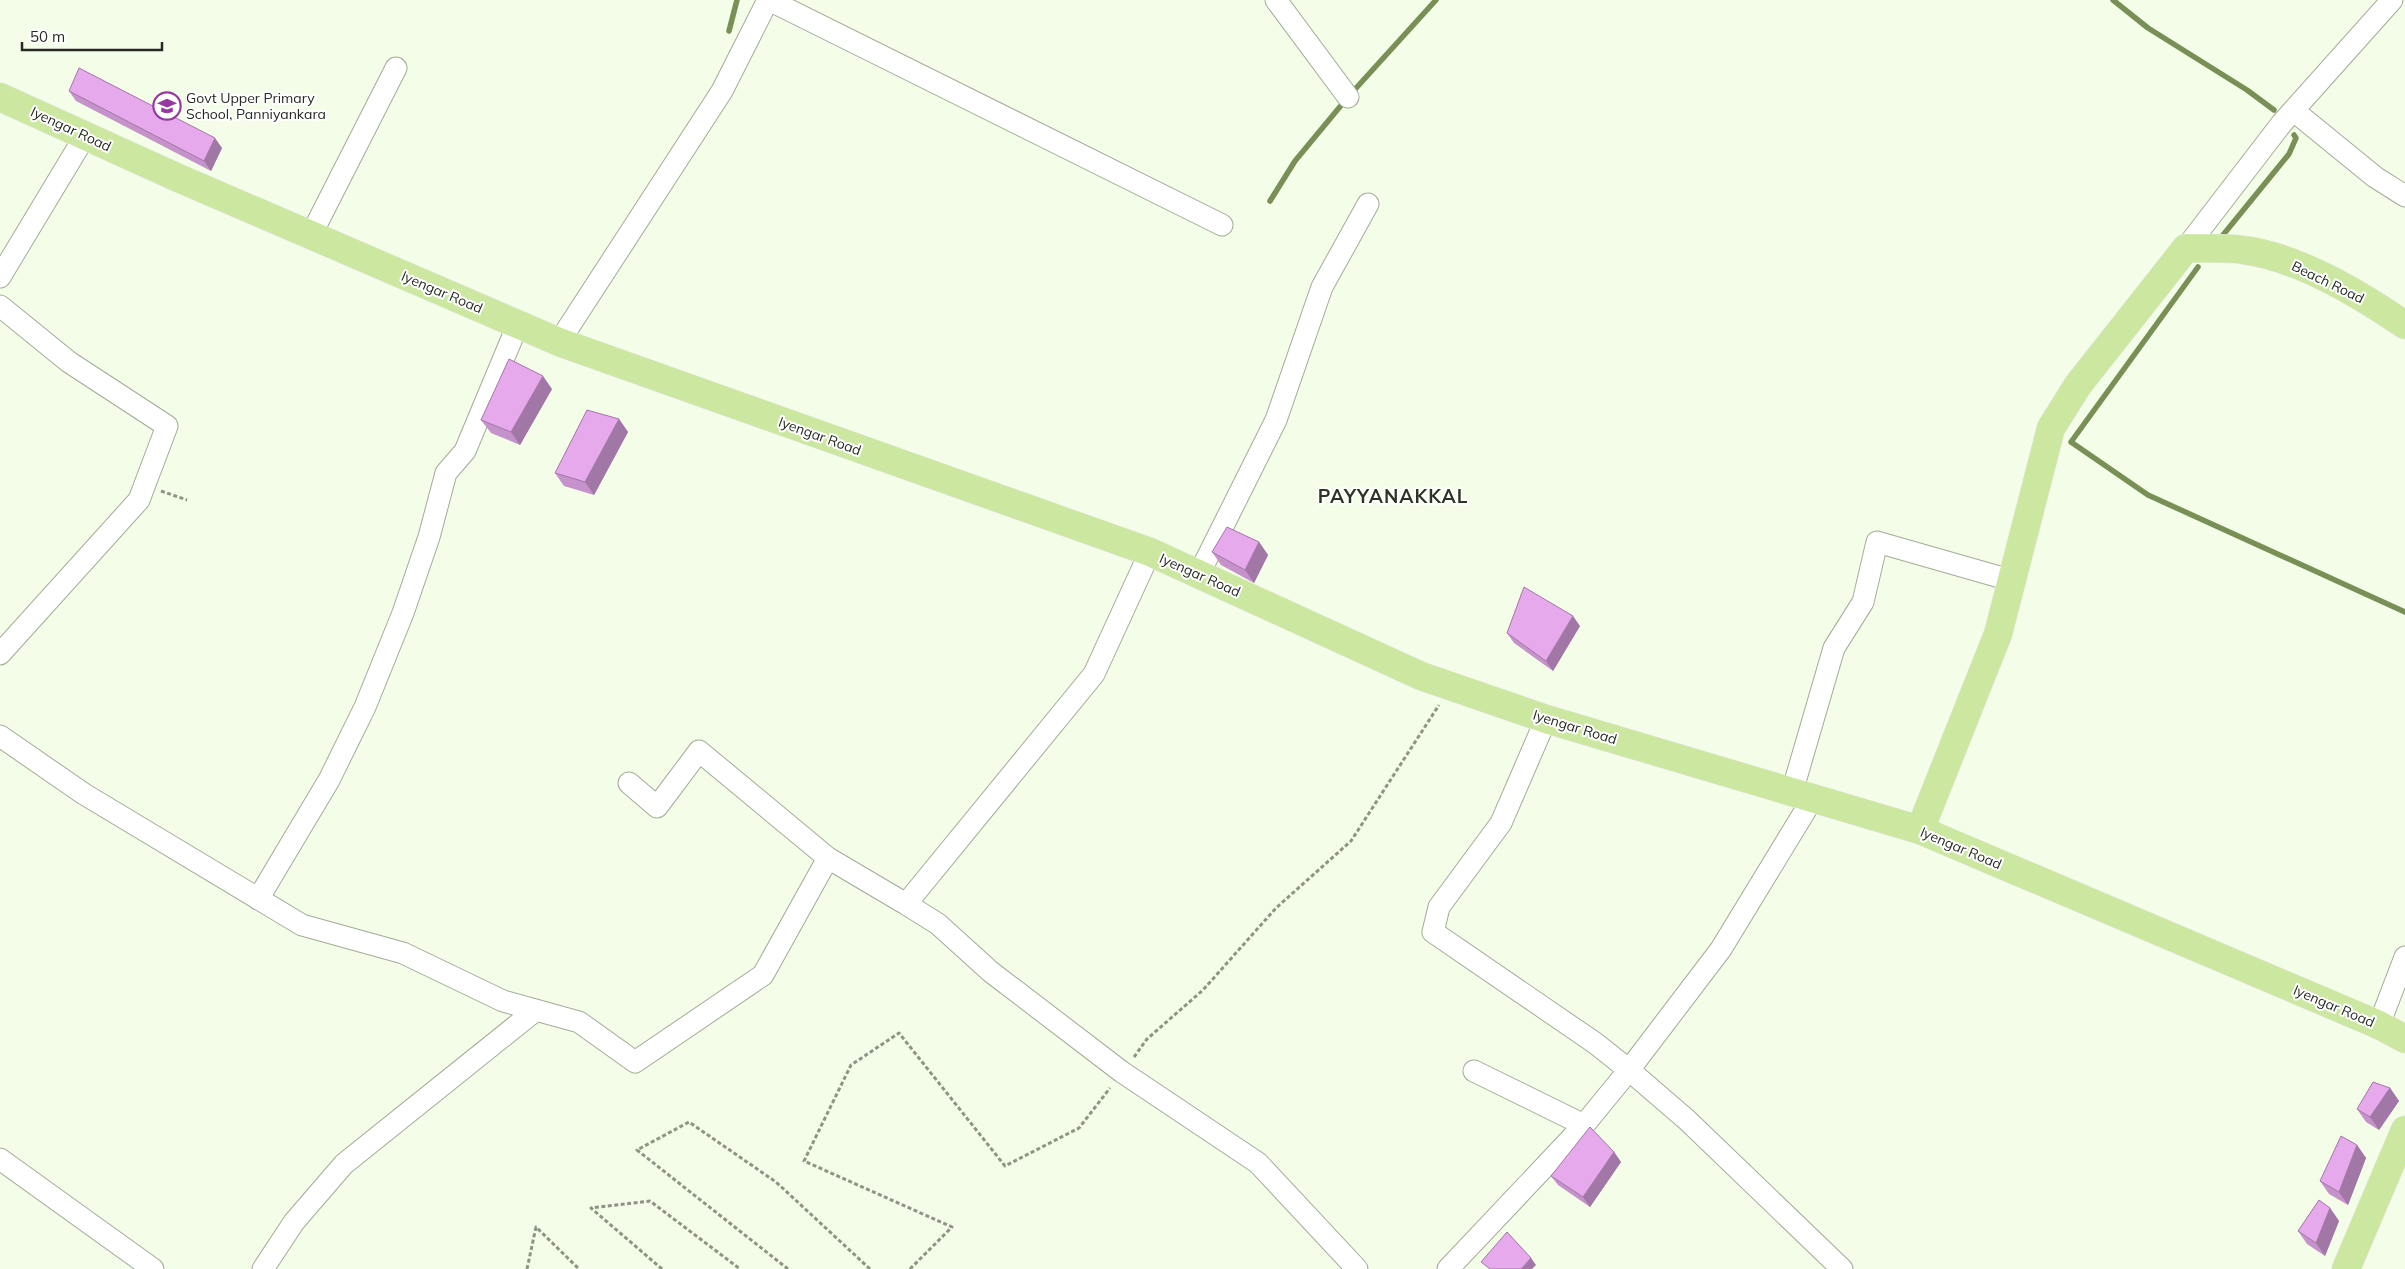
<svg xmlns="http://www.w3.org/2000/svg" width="2405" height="1269" viewBox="0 0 2405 1269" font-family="Mulish,sans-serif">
<rect width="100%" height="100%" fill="#f4fde8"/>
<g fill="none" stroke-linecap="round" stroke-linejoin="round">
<path stroke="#789056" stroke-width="5.5" d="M 2113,0 L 2148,28 L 2247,90 L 2274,110
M 729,31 L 737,0
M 1270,201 L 1295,161 L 1348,97 L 1436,0
M 2223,235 L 2289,154 L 2296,138 L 2294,135
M 2198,267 L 2071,442 L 2148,495 L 2405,612"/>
<g stroke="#a2ab97" stroke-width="23">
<path id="minor" d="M 769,0 L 1222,225
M 1276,0 L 1348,97
M 2294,111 L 2375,177 L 2405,196
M 311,235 L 396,68
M 2186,248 L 2282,123 L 2392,0
M 0,277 L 85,136
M 0,306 L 69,362 L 167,426 L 139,500 L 0,654
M 559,342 L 722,91 L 768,0
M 1199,574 L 1276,420 L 1322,287 L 1368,204
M 1546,719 L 1501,823 L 1439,907 L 1433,932 L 1595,1043 L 1629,1070 L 1687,1120 L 1842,1269
M 0,736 L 84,794 L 302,925 L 403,953 L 503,1001 L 579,1022 L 635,1062 L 763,975 L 828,858 L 906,904 L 1094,674 L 1150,552
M 629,783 L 657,807 L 699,751 L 828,858
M 1792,792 L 1834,648 L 1863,602 L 1877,542 L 2010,580
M 258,899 L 329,780 L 365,707 L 403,613 L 429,537 L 446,473 L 465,451 L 518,324
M 906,904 L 938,924 L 991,972 L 1122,1072 L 1258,1163 L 1357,1269
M 2379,1025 L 2405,957
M 1474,1071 L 1584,1125
M 0,1159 L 153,1269
M 263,1269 L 294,1222 L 344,1164 L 536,1010
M 1448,1269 L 1584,1125 L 1629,1070 L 1721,949 L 1813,798"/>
</g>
<g stroke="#e5e5e4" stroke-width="29">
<path id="major" d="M 0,97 L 176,177 L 559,342 L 1150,552 L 1421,676 L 1546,719 L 1920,830 L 2379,1025 L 2405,1039
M 1920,830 L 1998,634 L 2051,428 L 2078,385 L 2186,248 C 2205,249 2225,247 2243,250 C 2299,257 2359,294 2405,325
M 2346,1269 L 2405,1130"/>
</g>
<path stroke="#8d9485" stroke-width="3" stroke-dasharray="4 2.5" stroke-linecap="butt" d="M 161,491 L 187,500
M 1134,1057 L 1147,1039 L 1203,990 L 1276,908 L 1351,841 L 1439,705
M 527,1269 L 536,1227 L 579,1269
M 662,1269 L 591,1208 L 650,1201 L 740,1269
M 788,1269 L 637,1150 L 689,1122 L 776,1182 L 870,1269
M 910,1269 L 952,1227 L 804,1161 L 851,1065 L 899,1033 L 1005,1166 L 1079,1128 L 1110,1088"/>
<use href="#minor" stroke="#fff" stroke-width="21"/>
<use href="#major" stroke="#cce7a0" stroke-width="28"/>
</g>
<path fill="#c692cb" d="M 69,91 L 222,148 L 211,171 L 76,101 Z
M 552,389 L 520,445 L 491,433 L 481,420 Z
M 619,419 L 628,432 L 594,495 L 564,486 L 555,473 Z
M 1259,542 L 1268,555 L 1254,583 L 1221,565 L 1212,552 Z
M 1580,626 L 1553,671 L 1514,643 L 1507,633 Z
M 2390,1088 L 2399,1101 L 2379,1130 L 2366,1122 L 2357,1109 Z
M 2357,1145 L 2366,1158 L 2348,1205 L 2329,1194 L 2320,1181 Z
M 1614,1152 L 1621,1162 L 1590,1207 L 1558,1185 L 1551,1176 Z
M 2330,1208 L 2339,1221 L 2325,1256 L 2307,1244 L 2298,1231 Z"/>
<path fill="#a177a5" d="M 215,138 L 222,148 L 211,171 L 204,161 Z
M 543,376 L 552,389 L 520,445 L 511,432 Z
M 619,419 L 628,432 L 594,495 L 585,482 Z
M 1259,542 L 1268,555 L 1254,583 L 1245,570 Z
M 1573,616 L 1580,626 L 1553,671 L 1546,661 Z
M 2390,1088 L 2399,1101 L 2379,1130 L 2370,1117 Z
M 2357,1145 L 2366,1158 L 2348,1205 L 2339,1192 Z
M 1614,1152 L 1621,1162 L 1590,1207 L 1583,1197 Z
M 2330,1208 L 2339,1221 L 2325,1256 L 2316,1243 Z
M 1531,1258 L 1536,1265 L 1532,1269 L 1521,1269 Z"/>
<path fill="#e6aaec" stroke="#a177a5" d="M 79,68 L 215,138 L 204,161 L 69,91 Z
M 509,359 L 543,376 L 511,432 L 481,420 Z
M 587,410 L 619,419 L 585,482 L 555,473 Z
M 1227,527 L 1259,542 L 1245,570 L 1212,552 Z
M 1524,587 L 1573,616 L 1546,661 L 1507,633 Z
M 2373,1082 L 2390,1088 L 2370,1117 L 2357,1109 Z
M 1590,1127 L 1614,1152 L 1583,1197 L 1551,1176 Z
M 2341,1136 L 2357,1145 L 2339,1192 L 2320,1181 Z
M 2319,1200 L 2330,1208 L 2316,1243 L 2298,1231 Z
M 1507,1232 L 1531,1258 L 1521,1269 L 1490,1269 L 1481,1262 Z"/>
<defs>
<g id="school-ring" transform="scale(1.4375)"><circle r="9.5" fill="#fff" stroke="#9638a1" stroke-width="1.5"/><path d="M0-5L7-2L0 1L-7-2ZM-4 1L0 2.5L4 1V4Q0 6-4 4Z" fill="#9638a1"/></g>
</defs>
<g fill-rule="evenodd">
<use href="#school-ring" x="167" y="106"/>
</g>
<g text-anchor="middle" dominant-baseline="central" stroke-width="4" stroke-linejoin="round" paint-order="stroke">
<g font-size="14" fill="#262a22" stroke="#fff" text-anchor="start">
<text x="186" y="98">Govt Upper Primary<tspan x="186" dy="16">School, Panniyankara</tspan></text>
</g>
<g font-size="14" fill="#262a22" stroke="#fff">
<text transform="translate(71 129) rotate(25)">Iyengar Road</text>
<text transform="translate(2328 282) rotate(26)">Beach Road</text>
<text transform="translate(442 292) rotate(23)">Iyengar Road</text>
<text transform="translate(820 436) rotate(20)">Iyengar Road</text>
<text transform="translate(1200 575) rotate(24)">Iyengar Road</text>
<text transform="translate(1575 727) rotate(17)">Iyengar Road</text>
<text transform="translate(1961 848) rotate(23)">Iyengar Road</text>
<text transform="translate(2334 1006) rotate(23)">Iyengar Road</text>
</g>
<g font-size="19" font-weight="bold" letter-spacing="1" fill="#2d3423" stroke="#fff">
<text x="1393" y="496">PAYYANAKKAL</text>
</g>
</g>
<path d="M22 42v8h140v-8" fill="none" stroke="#262a22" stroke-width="2.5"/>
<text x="30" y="42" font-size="15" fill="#262a22" stroke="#ffffff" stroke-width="4" paint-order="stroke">50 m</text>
</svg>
